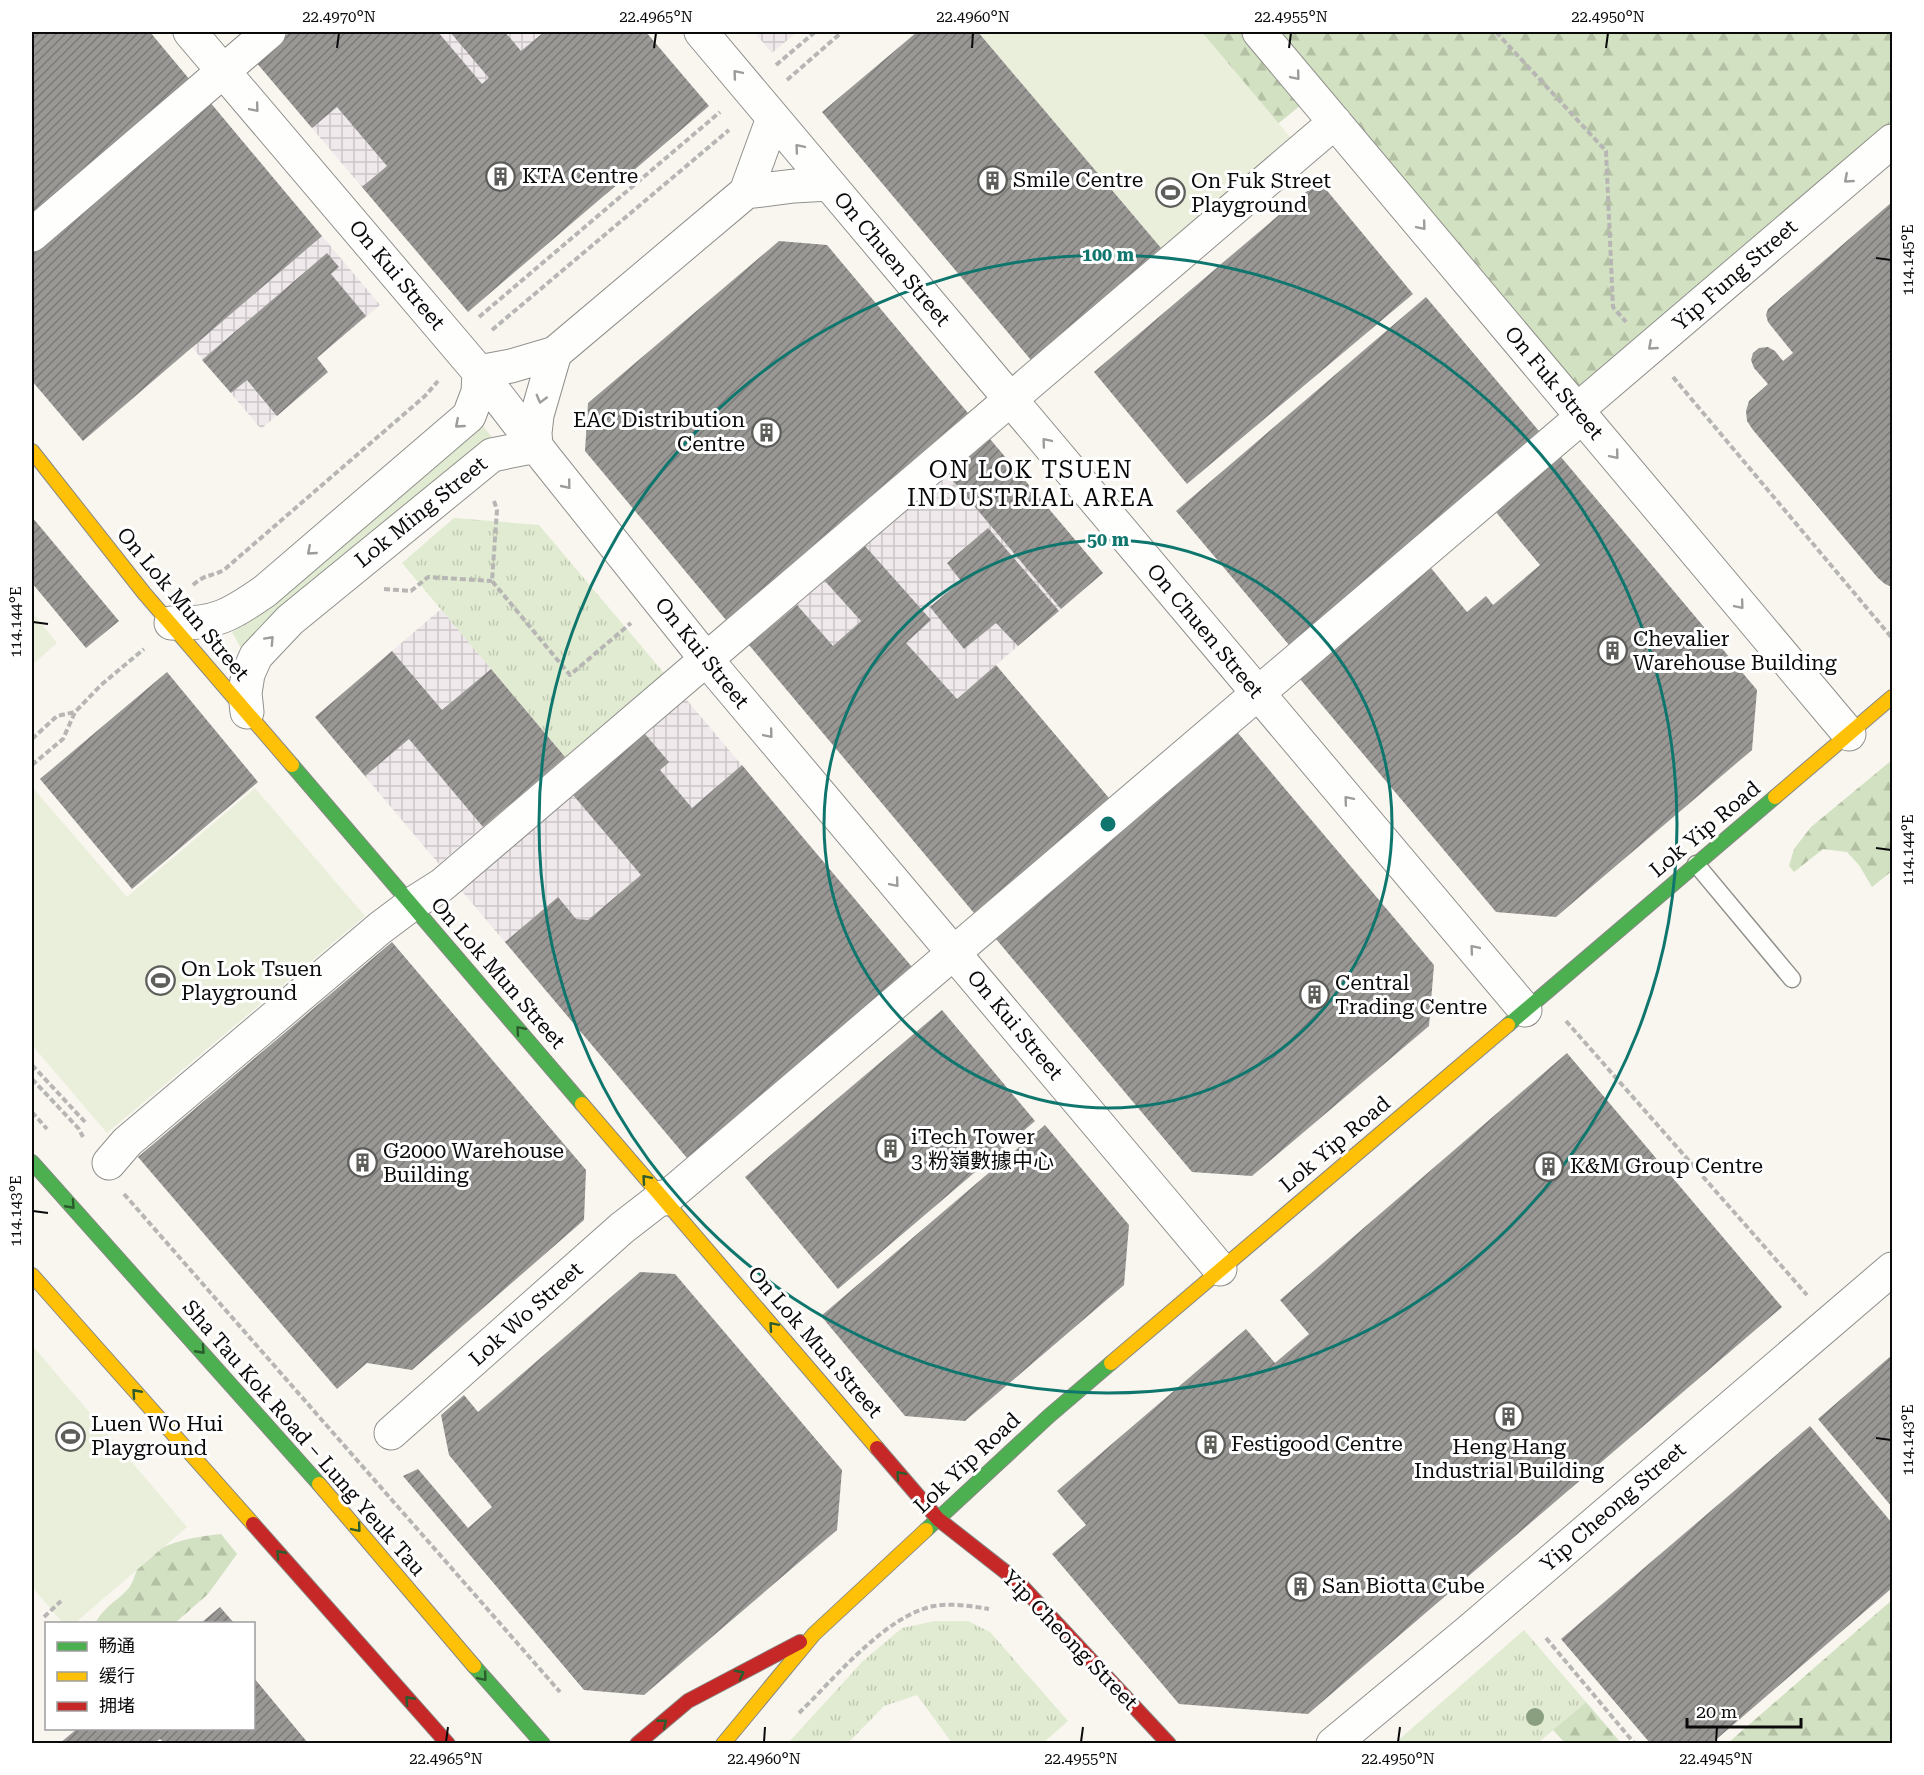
<svg xmlns="http://www.w3.org/2000/svg" width="1924" height="1775" font-family="'Roboto Serif','Noto Sans SC',serif">
	<defs>
		<pattern id="industrial-grid" width="8" height="8" patternUnits="userSpaceOnUse" patternTransform="scale(1.5)"><rect width="8" height="8" fill="#efe9eb"/><path d="M0 4h8M4 0v8" fill="none" stroke="#ccc6c8"/></pattern>
		<pattern id="grass-tufts" width="24" height="20" patternUnits="userSpaceOnUse" patternTransform="scale(1.5)"><rect width="24" height="20" fill="#e1ebd1"/><path d="M3 7l-1-3M5 7V3M7 7l1-3M15 17l-1-3M17 17v-4M19 17l1-3" fill="none" stroke="#c0c8b2"/></pattern>
		<pattern id="forest-firs" width="22" height="20" patternUnits="userSpaceOnUse" patternTransform="scale(1.5)"><rect width="22" height="20" fill="#d2e1c1"/><path d="M5 1l3.5 6h-7zM16 11l3.5 6h-7z" fill="#b3c0a4"/></pattern>
		<pattern id="building-hatch" width="6" height="6" patternUnits="userSpaceOnUse" patternTransform="scale(1.5)"><rect width="6" height="6" fill="#9a9895"/><path d="M-1 1l2-2M0 6l6-6M5 7l2-2" fill="none" stroke="#7c7a78"/></pattern>
	</defs>
	<rect width="100%" height="100%" fill="#f8f6ef"/>
	<!-- industrial -->
	<path fill="url(#industrial-grid)" d="M 290,32 L 544,32 L 362,187 L 255,61 Z
		M 754,32 L 797,32 L 772,53 Z
		M 322,236 L 380,305 L 317,358 L 328,372 L 261,429 L 192,347 Z
		M 990,439 L 1103,573 L 862,780 L 749,645 Z
		M 441,609 L 565,757 L 439,864 L 315,717 Z
		M 686,699 L 799,833 L 574,1024 L 461,890 Z"/>
	<!-- grass -->
	<path fill="url(#grass-tufts)" d="M 483,426 L 492,437 L 485,439 L 468,453 L 254,635 L 243,652 L 232,632 L 247,623 Z
		M 454,518 L 539,525 L 664,673 L 565,757 L 402,563 Z
		M 935,1621 L 968,1621 L 990,1632 L 1068,1721 L 1043,1743 L 952,1743 L 917,1695 L 884,1706 L 848,1743 L 788,1743 L 863,1661 L 902,1628 Z
		M 1524,1630 L 1586,1702 L 1538,1743 L 1394,1744 Z"/>
	<!-- forest -->
	<path fill="url(#forest-firs)" d="M 1153,32 L 1892,32 L 1892,139 L 1581,403 L 1306,101 L 1263,136 Z
		M 1892,760 L 1892,871 L 1872,887 L 1859,865 L 1847,852 L 1823,849 L 1794,872 L 1789,866 L 1794,849 L 1811,827 Z
		M 221,1534 L 237,1554 L 208,1594 L 175,1623 L 95,1624 C 102,1608 116,1602 127,1590 C 135,1583 135,1568 142,1561 C 163,1542 194,1537 221,1534 Z
		M 1892,1600 L 1892,1743 L 1728,1743 Z
		M 1586,1702 L 1621,1743 L 1565,1743 L 1553,1730 Z"/>
	<!-- pitch -->
	<path fill="#eaefdb" d="M 978,32 L 1202,32 L 1291,138 L 1161,248 Z
		M 32,612 L 57,643 L 32,665 Z
		M 33,788 L 127,897 L 255,788 L 365,916 L 107,1133 L 32,1045 Z
		M 32,1345 L 187,1527 L 75,1623 L 63,1623 L 32,1587 Z"/>
	<!-- building -->
	<path fill="url(#building-hatch)" d="M 32,32 L 150,32 L 190,80 L 32,215 Z
		M 290,32 L 438,32 L 482,84 L 489,78 L 450,32 L 505,32 L 521,51 L 544,32 L 646,32 L 709,106 L 468,312 L 362,187 L 387,166 L 337,107 L 312,128 L 255,61 Z
		M 917,32 L 978,32 L 1161,248 L 1031,360 L 822,112 Z
		M 209,101 L 322,236 L 83,441 L 32,381 L 32,252 Z
		M 1319,181 L 1413,294 L 1187,484 L 1094,372 Z
		M 1892,202 L 1892,587 L 1885,584 L 1878,578 L 1753,430 L 1747,421 L 1746,411 L 1749,401 L 1768,384 L 1754,368 L 1751,360 L 1753,353 L 1759,348 L 1768,347 L 1775,351 L 1783,361 L 1793,353 L 1768,322 L 1766,315 L 1768,309 Z
		M 779,241 L 827,245 L 968,413 L 726,620 L 585,451 L 588,403 Z
		M 327,253 L 339,267 L 331,274 L 366,316 L 317,358 L 328,372 L 277,416 L 247,380 L 231,393 L 202,360 Z
		M 1426,297 L 1539,431 L 1289,645 L 1176,511 Z
		M 990,439 L 1103,573 L 1061,609 L 948,475 Z
		M 1561,457 L 1757,690 L 1752,750 L 1556,917 L 1496,912 L 1300,679 L 1431,568 L 1467,612 L 1486,596 L 1493,605 L 1540,565 L 1496,512 Z
		M 32,517 L 119,621 L 86,648 L 32,583 Z
		M 988,528 L 1059,611 L 1018,646 L 996,623 L 964,649 L 930,607 L 961,581 L 947,563 Z
		M 865,546 L 931,620 L 906,643 L 957,699 L 996,665 L 1109,798 L 974,913 L 749,645 L 797,605 L 833,646 L 861,621 L 824,580 Z
		M 392,651 L 442,710 L 491,669 L 565,757 L 483,827 L 409,739 L 365,776 L 315,717 Z
		M 167,672 L 258,782 L 132,889 L 40,779 Z
		M 1238,733 L 1434,965 L 1429,1026 L 1252,1176 L 1192,1172 L 996,939 Z
		M 645,734 L 669,762 L 660,770 L 692,808 L 742,765 L 912,967 L 687,1158 L 505,942 L 558,897 L 576,919 L 588,920 L 641,875 L 573,795 Z
		M 392,942 L 586,1170 L 584,1220 L 412,1370 L 367,1363 L 337,1389 L 138,1157 Z
		M 942,1010 L 1035,1121 L 838,1289 L 745,1177 Z
		M 1567,1053 L 1782,1307 L 1308,1714 L 1179,1704 L 1052,1554 L 1086,1525 L 1057,1491 L 1246,1329 L 1275,1363 L 1309,1334 L 1280,1300 Z
		M 1045,1125 L 1129,1225 L 1124,1285 L 965,1421 L 905,1416 L 821,1316 Z
		M 640,1272 L 675,1274 L 842,1470 L 837,1530 L 644,1695 L 584,1690 L 403,1476 L 418,1469 L 468,1528 L 492,1507 L 449,1455 L 441,1415 L 464,1395 L 478,1412 Z
		M 1892,1355 L 1892,1507 L 1818,1419 Z
		M 1810,1426 L 1892,1523 L 1892,1588 L 1712,1743 L 1650,1743 L 1561,1639 Z
		M 220,1607 L 234,1623 L 201,1623 Z
		M 254,1678 L 308,1743 L 164,1743 L 160,1739 L 154,1743 L 60,1743 L 78,1728 L 254,1728 Z"/>
	<g fill="none" stroke-linecap="round" stroke-linejoin="round">
		<defs>
			<path id="lane" d="M 1696,864 L 1792,979"/>
			<path id="street" d="M 190,32 L 479,372 L 546,459 L 706,659 L 1220,1269
				M 701,32 L 1525,1010
				M 1259,32 L 1849,734
				M 746,192 L 773,118
				M 32,235 L 269,32
				M 1577,410 L 1892,141
				M 171,623 C 214,625 231,615 265,591 L 469,416 L 478,392 L 479,372 L 511,366 L 555,353
				M 247,712 L 245,693 L 248,674 L 256,656 L 290,620 L 492,455 L 536,446 L 535,433 L 537,415 L 555,353 L 746,192 L 794,186 L 829,184
				M 109,1163 L 127,1142 L 380,928 L 412,904 L 442,885 L 1335,122
				M 665,1199 L 1583,416
				M 391,1433 L 622,1228 L 662,1197
				M 1333,1744 L 1467,1633 L 1892,1269"/>
			<path id="fast" d="M 292,765 L 582,1104
				M 1508,1025 L 1775,797
				M 32,1162 L 319,1484
				M 926,1530 L 1049,1416 L 1111,1363
				M 474,1666 L 543,1744"/>
			<path id="slow" d="M 32,451 L 144,593 L 292,765
				M 1775,797 L 1892,697
				M 582,1104 L 877,1448
				M 32,1275 L 253,1524
				M 1111,1363 L 1508,1025
				M 319,1484 L 474,1666
				M 723,1744 L 814,1634 L 926,1530"/>
			<path id="jam" d="M 877,1448 L 938,1519 L 1017,1581 L 1169,1744
				M 253,1524 L 448,1744
				M 637,1744 L 688,1701 L 800,1642"/>
		</defs>
		<!-- lane casing -->
		<use href="#lane" stroke="#91908d" stroke-width="19"/>
		<!-- street casing -->
		<use href="#street" stroke="#91908d" stroke-width="35"/>
		<!-- fast casing -->
		<use href="#fast" stroke="#888784" stroke-width="16"/>
		<!-- slow casing -->
		<use href="#slow" stroke="#888784" stroke-width="16"/>
		<!-- jam casing -->
		<use href="#jam" stroke="#888784" stroke-width="16"/>
		<!-- path -->
		<path stroke="#b7b6b5" stroke-width="4" stroke-dasharray="6 3" stroke-linecap="butt" d="M 1496,32 L 1606,151 L 1613,307 L 1626,322
			M 776,65 L 815,32
			M 787,80 L 842,32
			M 479,317 L 720,112
			M 492,330 L 729,130
			M 1673,377 L 1892,638
			M 494,501 L 497,510 L 492,581 L 570,675 L 631,623
			M 193,585 C 208,572 211,578 225,569 L 425,396 L 438,381
			M 384,589 L 411,591 L 428,577 L 492,581
			M 32,739 L 57,716 L 75,712
			M 32,765 L 63,739 L 75,712 L 101,685 L 144,649
			M 1566,1021 L 1807,1295
			M 32,1065 L 85,1122
			M 32,1079 L 79,1129 L 83,1137
			M 32,1112 L 47,1129
			M 124,1194 L 560,1692
			M 44,1617 L 61,1601
			M 1546,1638 L 1635,1744
			M 799,1713 C 833,1680 886,1615 934,1606 C 951,1603 971,1606 989,1609"/>
		<!-- lane -->
		<use href="#lane" stroke="#fefefd" stroke-width="16"/>
		<!-- street -->
		<use href="#street" stroke="#fefefd" stroke-width="33"/>
		<!-- fast -->
		<use href="#fast" stroke="#4caf50" stroke-width="14"/>
		<!-- slow -->
		<use href="#slow" stroke="#ffc107" stroke-width="14"/>
		<!-- jam -->
		<use href="#jam" stroke="#c62828" stroke-width="14"/>
	</g>
	<!-- trees -->
	<circle fill="#899f7f" cx="1535" cy="1717" r="9"/>
	<!-- one-way arrows -->
	<defs><path id="oneway-chevron" d="M-2-3.5L2.5 0L-2 3.5" fill="none" stroke-width="1.6" stroke-linecap="round" stroke-linejoin="round" transform="scale(1.5)"/></defs>
	<g stroke="#9c9c9c">
		<use href="#oneway-chevron" transform="translate(737 74) rotate(-130)"/>
		<use href="#oneway-chevron" transform="translate(1296 76) rotate(50)"/>
		<use href="#oneway-chevron" transform="translate(255 108) rotate(50)"/>
		<use href="#oneway-chevron" transform="translate(799 148) rotate(-130)"/>
		<use href="#oneway-chevron" transform="translate(1848 179) rotate(139)"/>
		<use href="#oneway-chevron" transform="translate(1422 226) rotate(50)"/>
		<use href="#oneway-chevron" transform="translate(1652 346) rotate(139)"/>
		<use href="#oneway-chevron" transform="translate(541 399) rotate(105)"/>
		<use href="#oneway-chevron" transform="translate(459 424) rotate(139)"/>
		<use href="#oneway-chevron" transform="translate(1046 442) rotate(-130)"/>
		<use href="#oneway-chevron" transform="translate(1615 455) rotate(50)"/>
		<use href="#oneway-chevron" transform="translate(567 485) rotate(51)"/>
		<use href="#oneway-chevron" transform="translate(311 551) rotate(139)"/>
		<use href="#oneway-chevron" transform="translate(1740 605) rotate(50)"/>
		<use href="#oneway-chevron" transform="translate(270 640) rotate(-47)"/>
		<use href="#oneway-chevron" transform="translate(769 734) rotate(50)"/>
		<use href="#oneway-chevron" transform="translate(1348 800) rotate(-130)"/>
		<use href="#oneway-chevron" transform="translate(895 883) rotate(50)"/>
		<use href="#oneway-chevron" transform="translate(1474 949) rotate(-130)"/>
	</g>
	<g stroke="#2b5c2d">
		<use href="#oneway-chevron" transform="translate(520 1030) rotate(-131)"/>
		<use href="#oneway-chevron" transform="translate(646 1179) rotate(-131)"/>
		<use href="#oneway-chevron" transform="translate(71 1205) rotate(48)"/>
		<use href="#oneway-chevron" transform="translate(773 1326) rotate(-131)"/>
		<use href="#oneway-chevron" transform="translate(201 1350) rotate(48)"/>
		<use href="#oneway-chevron" transform="translate(136 1393) rotate(-132)"/>
		<use href="#oneway-chevron" transform="translate(900 1475) rotate(-131)"/>
		<use href="#oneway-chevron" transform="translate(357 1528) rotate(50)"/>
		<use href="#oneway-chevron" transform="translate(280 1554) rotate(-132)"/>
		<use href="#oneway-chevron" transform="translate(740 1674) rotate(-28)"/>
		<use href="#oneway-chevron" transform="translate(483 1677) rotate(50)"/>
		<use href="#oneway-chevron" transform="translate(409 1700) rotate(-132)"/>
		<use href="#oneway-chevron" transform="translate(663 1723) rotate(-39)"/>
	</g>
	<!-- ticks -->
	<path fill="none" stroke="#0a0a0a" stroke-width="2" d="M 337,48 L 339,33M 654,48 L 656,33M 972,48 L 973,33M 1289,48 L 1291,33M 1606,48 L 1608,33M 1876,258 L 1891,260M 33,622 L 48,624M 1876,848 L 1891,850M 33,1211 L 48,1213M 1876,1438 L 1891,1440M 446,1742 L 448,1727M 764,1742 L 765,1727M 1081,1742 L 1083,1727M 1398,1742 L 1400,1727M 1716,1742 L 1717,1727"/>
	<!-- distance rings -->
	<g fill="none" stroke="#0f766e" stroke-width="3">
		<circle cx="1108" cy="824" r="284"/>
		<circle cx="1108" cy="824" r="569"/>
	</g>
	<!-- icons -->
	<defs>
		<symbol id="building-ring" viewBox="-11 -11 22 22"><circle r="9.5" fill="#fff" stroke="#5d5d5a" stroke-width="1.5"/><path d="M-4-6H4V6H1V3H-1V6H-4ZM-2.5-4.3h1.7v1.8h-1.7ZM.8-4.3h1.7v1.8H.8ZM-2.5-1h1.7V.8h-1.7ZM.8-1h1.7V.8H.8Z" fill="#5d5d5a"/></symbol>
		<symbol id="stadium-ring" viewBox="-11 -11 22 22"><circle r="9.5" fill="#fff" stroke="#5d5d5a" stroke-width="1.5"/><path d="M0-5a6.5 5 0 1 0 0 10a6.5 5 0 1 0 0-10ZM-3.5-1.8h7v3.6h-7Z" fill="#5d5d5a"/></symbol>
	</defs>
	<g fill-rule="evenodd">
		<use href="#building-ring" x="484" y="160" width="33" height="33"/>
		<use href="#building-ring" x="976" y="164" width="33" height="33"/>
		<use href="#stadium-ring" x="1154" y="176" width="33" height="33"/>
		<use href="#building-ring" x="750" y="416" width="33" height="33"/>
		<use href="#building-ring" x="1596" y="634" width="33" height="33"/>
		<use href="#stadium-ring" x="144" y="964" width="33" height="33"/>
		<use href="#building-ring" x="1298" y="978" width="33" height="33"/>
		<use href="#building-ring" x="874" y="1132" width="33" height="33"/>
		<use href="#building-ring" x="346" y="1146" width="33" height="33"/>
		<use href="#building-ring" x="1532" y="1150" width="33" height="33"/>
		<use href="#building-ring" x="1492" y="1400" width="33" height="33"/>
		<use href="#stadium-ring" x="54" y="1420" width="33" height="33"/>
		<use href="#building-ring" x="1194" y="1428" width="33" height="33"/>
		<use href="#building-ring" x="1284" y="1570" width="33" height="33"/>
	</g>
	<g text-anchor="middle" dominant-baseline="central" stroke-width="6" stroke-linejoin="round" paint-order="stroke">
		<!-- poi labels -->
		<g font-size="21" fill="#0a0a0a" stroke="#fff" text-anchor="start">
			<text x="522" y="176">KTA Centre</text>
			<text x="1013" y="180">Smile Centre</text>
			<text x="1191" y="181">On Fuk Street<tspan x="1191" dy="24">Playground</tspan></text>
			<text x="745" y="420" text-anchor="end">EAC Distribution<tspan x="745" dy="24">Centre</tspan></text>
			<text x="1633" y="639">Chevalier<tspan x="1633" dy="24">Warehouse Building</tspan></text>
			<text x="181" y="969">On Lok Tsuen<tspan x="181" dy="24">Playground</tspan></text>
			<text x="1335" y="983">Central<tspan x="1335" dy="24">Trading Centre</tspan></text>
			<text x="911" y="1137">iTech Tower<tspan x="911" dy="24">3 粉嶺數據中心</tspan></text>
			<text x="383" y="1151">G2000 Warehouse<tspan x="383" dy="24">Building</tspan></text>
			<text x="1570" y="1166">K&amp;M Group Centre</text>
			<text x="91" y="1424">Luen Wo Hui<tspan x="91" dy="24">Playground</tspan></text>
			<text x="1231" y="1444">Festigood Centre</text>
			<text x="1509" y="1447" text-anchor="middle">Heng Hang<tspan x="1509" dy="24">Industrial Building</tspan></text>
			<text x="1322" y="1586">San Biotta Cube</text>
		</g>
		<!-- street labels -->
		<g font-size="21" fill="#0a0a0a" stroke="#fff">
			<text transform="translate(892 259) rotate(50)">On Chuen Street</text>
			<text transform="translate(397 275) rotate(50)">On Kui Street</text>
			<text transform="translate(1735 275) rotate(-41)">Yip Fung Street</text>
			<text transform="translate(1554 383) rotate(50)">On Fuk Street</text>
			<text transform="translate(421 512) rotate(-39)">Lok Ming Street</text>
			<text transform="translate(183 604) rotate(50)">On Lok Mun Street</text>
			<text transform="translate(1205 631) rotate(50)">On Chuen Street</text>
			<text transform="translate(702 653) rotate(51)">On Kui Street</text>
			<text transform="translate(1705 829) rotate(-40)">Lok Yip Road</text>
			<text transform="translate(498 973) rotate(49)">On Lok Mun Street</text>
			<text transform="translate(1015 1025) rotate(50)">On Kui Street</text>
			<text transform="translate(1335 1144) rotate(-40)">Lok Yip Road</text>
			<text transform="translate(526 1314) rotate(-42)">Lok Wo Street</text>
			<text transform="translate(815 1342) rotate(49)">On Lok Mun Street</text>
			<text transform="translate(304 1438) rotate(49)">Sha Tau Kok Road – Lung Yeuk Tau</text>
			<text transform="translate(967 1463) rotate(-43)">Lok Yip Road</text>
			<text transform="translate(1613 1507) rotate(-41)">Yip Cheong Street</text>
			<text transform="translate(1070 1640) rotate(46)">Yip Cheong Street</text>
		</g>
		<!-- quarter labels -->
		<g font-size="24" letter-spacing="1.5" fill="#0a0a0a" stroke="#fff">
			<text x="1031" y="470">ON LOK TSUEN<tspan x="1031" dy="28">INDUSTRIAL AREA</tspan></text>
		</g>
	</g>
	<circle cx="1108" cy="824" r="9" fill="#0f766e" stroke="#fff" stroke-width="3"/>
	<g font-size="18" text-anchor="middle" font-weight="bold" fill="#0f766e" stroke="#fff" stroke-width="6" stroke-linejoin="round" paint-order="stroke">
		<text x="1108" y="261">100 m</text>
		<text x="1108" y="546">50 m</text>
	</g>
	<!-- border -->
	<rect width="1924" height="1775" fill="none" stroke="#ffffff" stroke-width="66"/>
	<!-- legend -->
	<rect x="45" y="1622" width="210" height="108" fill="#ffffff" stroke="#9d9d9d" stroke-width="1.5"/>
	<rect x="57" y="1642" width="30" height="9" fill="#4caf50" stroke="#9d9d9d" stroke-width="1.5"/>
	<text x="99" y="1652" font-size="18" fill="#0a0a0a">畅通</text>
	<rect x="57" y="1672" width="30" height="9" fill="#ffc107" stroke="#9d9d9d" stroke-width="1.5"/>
	<text x="99" y="1682" font-size="18" fill="#0a0a0a">缓行</text>
	<rect x="57" y="1702" width="30" height="9" fill="#c62828" stroke="#9d9d9d" stroke-width="1.5"/>
	<text x="99" y="1712" font-size="18" fill="#0a0a0a">拥堵</text>
	<!-- scale -->
	<path d="M1687 1718v9h114v-9" fill="none" stroke="#0a0a0a" stroke-width="3"/>
	<text x="1696" y="1718" font-size="18" fill="#0a0a0a" stroke="#ffffff" stroke-width="4.5" paint-order="stroke">20 m</text>
	<rect x="33" y="33" width="1858" height="1709" fill="none" stroke="#0a0a0a" stroke-width="2"/>
	<g font-size="15" text-anchor="middle" fill="#0a0a0a">
		<text x="339" y="22">22.4970°N</text>
		<text x="656" y="22">22.4965°N</text>
		<text x="973" y="22">22.4960°N</text>
		<text x="1291" y="22">22.4955°N</text>
		<text x="1608" y="22">22.4950°N</text>
		<text transform="translate(1908 260) rotate(-90)" y="5">114.145°E</text>
		<text transform="translate(16 622) rotate(-90)" y="5">114.144°E</text>
		<text transform="translate(1908 850) rotate(-90)" y="5">114.144°E</text>
		<text transform="translate(16 1211) rotate(-90)" y="5">114.143°E</text>
		<text transform="translate(1908 1440) rotate(-90)" y="5">114.143°E</text>
		<text x="446" y="1764">22.4965°N</text>
		<text x="764" y="1764">22.4960°N</text>
		<text x="1081" y="1764">22.4955°N</text>
		<text x="1398" y="1764">22.4950°N</text>
		<text x="1716" y="1764">22.4945°N</text>
	</g>
</svg>
